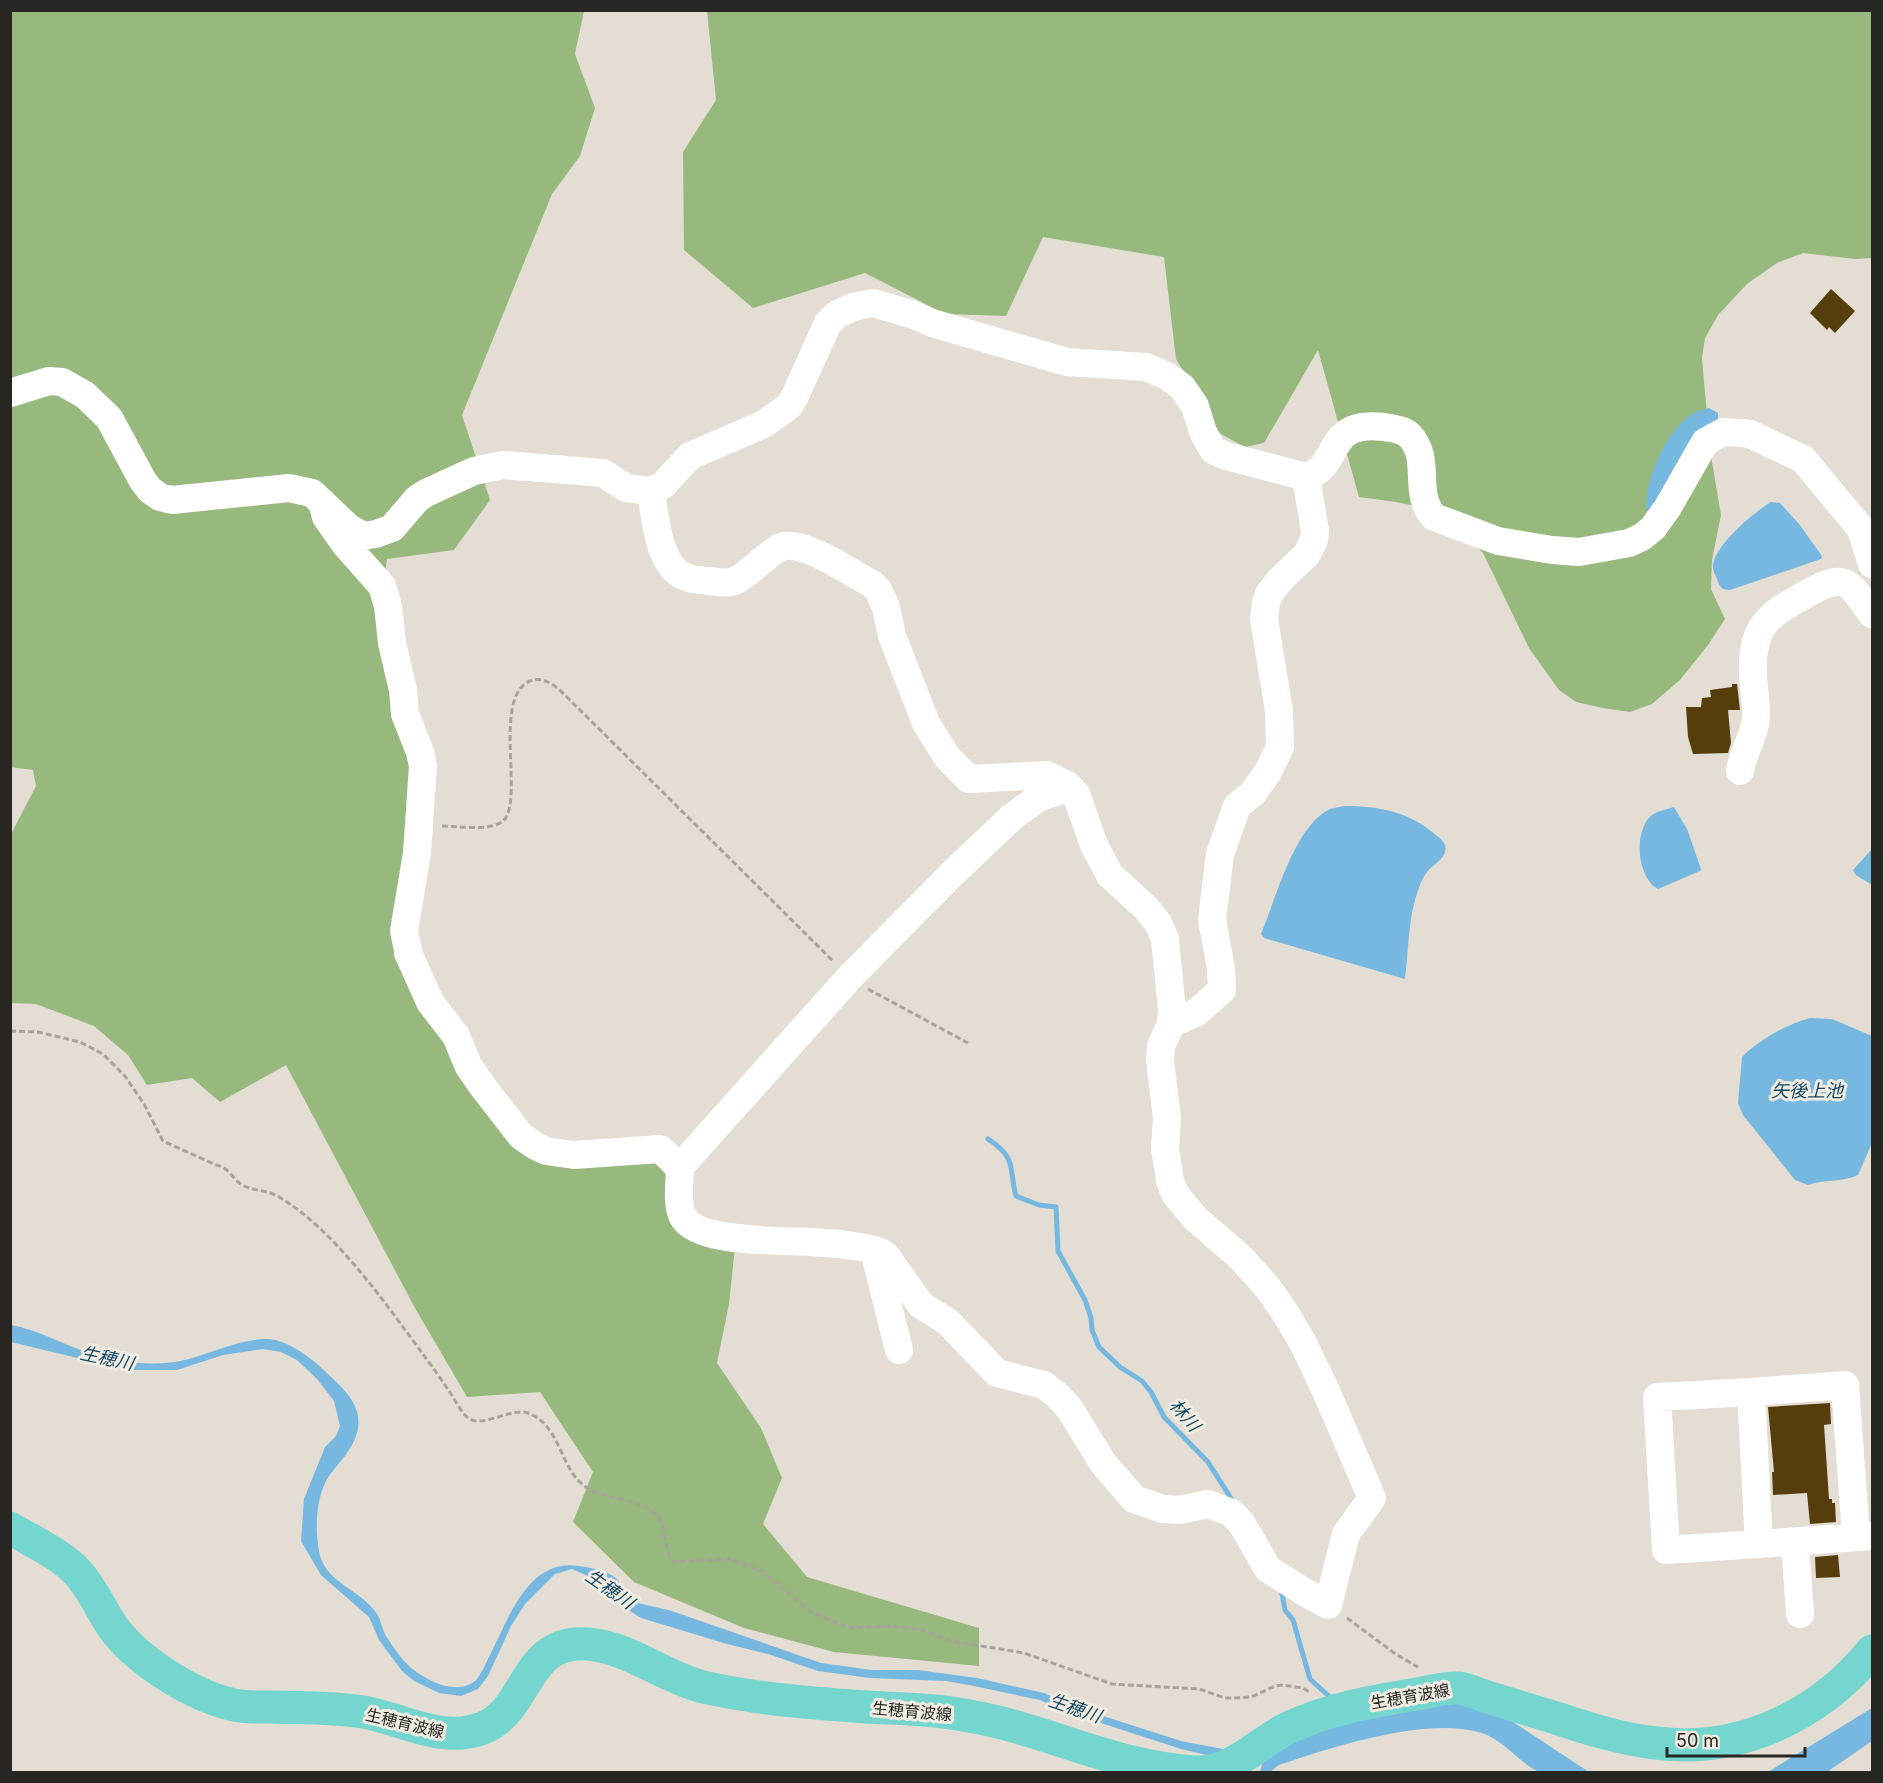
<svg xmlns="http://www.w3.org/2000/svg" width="1883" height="1783" font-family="Inter,'Noto Sans JP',sans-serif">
	<rect width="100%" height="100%" fill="#e3ddd4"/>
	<!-- forest -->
	<path fill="#98b97e" d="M 11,11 L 584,11 L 575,54 L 595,108 L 580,156 L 552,194 L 462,415 L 490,500 L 454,550 L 387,559 L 379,625 L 414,759 L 412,794 L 393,922 L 394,957 L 478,1097 L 518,1148 L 652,1159 L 668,1177 L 677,1231 L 735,1247 L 729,1304 L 717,1363 L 761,1428 L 782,1478 L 763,1524 L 807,1577 L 979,1628 L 979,1666 L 834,1652 L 744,1628 L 634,1582 L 573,1522 L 593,1472 L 540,1392 L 467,1397 L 415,1308 L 286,1065 L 220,1102 L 192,1078 L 147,1085 L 128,1055 L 94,1026 L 36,1004 L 11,1003 L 10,836 L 36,786 L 33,770 L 10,767 Z
		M 707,11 L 1872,11 L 1872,258 L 1855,259 L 1803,253 L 1777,263 L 1747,284 L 1718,315 L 1705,338 L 1702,358 L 1705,393 L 1711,456 L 1721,515 L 1712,560 L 1711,589 L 1725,619 L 1708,645 L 1680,680 L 1652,704 L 1630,712 L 1603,708 L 1576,702 L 1559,690 L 1529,648 L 1483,553 L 1452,522 L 1430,509 L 1396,502 L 1359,497 L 1318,350 L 1264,443 L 1245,447 L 1215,431 L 1190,382 L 1176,359 L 1164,257 L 1043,237 L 1006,316 L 945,314 L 865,273 L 753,308 L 684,250 L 683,152 L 716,100 Z"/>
	<!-- water -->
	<path fill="#76b8e0" d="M 1709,408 L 1718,413 L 1718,420 L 1647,512 C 1643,482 1666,431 1692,414 C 1697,411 1703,410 1709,408 Z
		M 1771,502 L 1780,503 L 1799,524 L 1822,556 L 1821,559 L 1730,590 C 1721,590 1720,587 1717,579 C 1715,574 1712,570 1713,565 C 1716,544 1753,513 1771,502 Z
		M 1344,806 C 1379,806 1411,812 1437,836 C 1442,839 1447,845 1445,851 C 1444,860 1432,865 1427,872 C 1424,876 1420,883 1419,888 C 1408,916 1409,949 1405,979 L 1264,938 L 1261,934 C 1276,899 1294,826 1330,809 C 1334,808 1339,807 1344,806 Z
		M 1674,807 L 1687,829 L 1701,869 L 1700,871 L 1658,889 C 1638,878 1634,837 1648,819 C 1654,811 1665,810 1674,807 Z
		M 1872,849 L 1872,885 L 1856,875 L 1853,870 Z
		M 1810,1018 L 1832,1019 L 1872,1036 L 1872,1143 L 1858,1175 C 1840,1183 1825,1179 1808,1185 L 1795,1180 L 1743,1115 L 1738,1103 L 1742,1057 C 1760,1039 1786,1025 1810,1018 Z
		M 11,1325 C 36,1329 60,1343 84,1351 C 113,1362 144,1366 175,1362 C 204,1358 249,1332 279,1341 C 298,1347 317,1363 331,1377 C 359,1402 369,1423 345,1456 C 338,1465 330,1473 325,1483 C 316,1502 315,1530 319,1551 C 324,1583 361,1589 377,1614 C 381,1620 382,1629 386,1636 C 393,1647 403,1662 414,1670 C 429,1682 459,1696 476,1680 C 482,1673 486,1663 490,1655 C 509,1618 528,1558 579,1566 C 595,1569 608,1570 619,1581 L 619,1593 L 630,1601 L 672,1611 L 821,1663 L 872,1670 L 918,1670 L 977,1678 L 1044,1693 L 1072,1706 L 1181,1741 L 1223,1749 L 1264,1751 L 1374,1712 L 1459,1699 L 1507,1718 L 1589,1772 C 1579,1772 1547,1775 1539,1772 C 1519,1763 1504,1740 1482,1733 C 1426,1716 1333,1747 1279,1765 L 1270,1772 L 1260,1772 L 1262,1764 L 1215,1757 L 1181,1749 L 1067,1712 L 1040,1700 L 969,1685 L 946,1681 L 870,1678 L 818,1671 L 768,1654 L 727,1644 L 641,1618 L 611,1599 L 588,1576 L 572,1569 L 555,1574 L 525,1604 L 511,1626 L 488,1676 L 478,1689 L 461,1696 L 439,1693 L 414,1681 L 402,1671 L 379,1640 L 369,1617 L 321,1575 L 301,1541 L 304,1499 L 325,1447 L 336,1436 L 340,1426 L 334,1401 L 317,1379 L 297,1360 L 281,1352 L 263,1349 L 223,1355 L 177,1370 L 127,1370 L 11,1342 Z
		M 1872,1708 L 1872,1741 L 1827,1772 L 1768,1772 Z"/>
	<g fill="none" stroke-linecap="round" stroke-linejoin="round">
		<!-- stream -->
		<path stroke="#76b8e0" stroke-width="5" d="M 988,1139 C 1018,1159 1008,1166 1016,1196 L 1039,1205 L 1056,1207 L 1058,1251 L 1085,1300 L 1091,1318 L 1092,1330 L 1099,1347 L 1120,1367 L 1142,1381 L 1151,1392 L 1164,1417 L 1208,1462 L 1234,1503
			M 1281,1588 L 1285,1610 L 1293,1620 L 1310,1679 L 1332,1699"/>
	</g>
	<!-- building -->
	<path fill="#553d0c" d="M 1831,289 L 1855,311 L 1835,333 L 1829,327 L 1827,330 L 1810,313 Z
		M 1732,684 L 1737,684 L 1740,710 L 1728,710 L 1731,743 L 1728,753 L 1693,754 L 1688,737 L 1686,707 L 1701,707 L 1702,698 L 1711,697 L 1710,690 L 1732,687 Z
		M 1830,1403 L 1831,1424 L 1824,1425 L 1829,1499 L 1832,1499 L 1832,1503 L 1835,1503 L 1836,1522 L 1810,1524 L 1807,1493 L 1773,1495 L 1772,1472 L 1774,1472 L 1768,1407 Z
		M 1838,1555 L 1840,1577 L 1816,1578 L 1815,1557 Z"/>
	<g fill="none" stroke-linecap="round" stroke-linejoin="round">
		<!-- path -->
		<path stroke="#a8a49c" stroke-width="3" stroke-dasharray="6 3" stroke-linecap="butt" d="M 442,826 C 457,826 493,832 504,820 C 524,798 492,697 530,681 C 536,679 542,679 548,682 C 559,687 569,700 579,709 L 833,961
			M 868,989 L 968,1043
			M 10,1031 L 38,1032 L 80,1042 L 103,1054 L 125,1076 L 144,1104 L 163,1141 L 216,1165 C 231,1168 232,1180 244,1186 C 255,1191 268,1190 279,1197 C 335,1230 386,1304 425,1357 C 434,1369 443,1382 451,1394 C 456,1401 460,1411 467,1417 C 481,1430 510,1407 528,1413 C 560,1425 560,1466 582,1484 C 603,1502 639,1495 657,1516 C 668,1529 662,1548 674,1562 L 731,1559 L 763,1572 L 811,1612 L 849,1628 L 890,1626 L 919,1629 L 951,1641 L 1024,1653 L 1112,1684 L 1199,1689 L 1225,1698 L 1234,1698 L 1251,1697 L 1275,1686 L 1283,1685 L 1303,1688 L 1311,1693
			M 1347,1618 L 1397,1655 L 1418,1667"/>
		<!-- minor -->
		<path stroke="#fff" stroke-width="28" d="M 10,393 L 49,381 L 62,382 L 85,395 L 109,418 L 143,481 L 150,490 L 160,497 L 172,500 L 289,488 L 312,493 L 349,528 L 363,536 L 376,534 L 392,528 L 417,499 L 426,493 L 474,471 L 503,465 L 603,473 L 626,488 L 651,491 L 663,485 L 690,456 L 764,424 L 789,406 L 795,396 L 828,323 L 836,315 L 853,307 L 873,303 L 911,314 L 932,323 L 1067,362 L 1146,367 L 1167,376 L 1182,387 L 1195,406 L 1203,432 L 1213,450 L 1226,456 L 1306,477 C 1343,465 1323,420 1384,427 C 1394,429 1403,429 1410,436 C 1432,460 1412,493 1434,517 L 1498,541 L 1552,550 L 1579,552 L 1629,543 L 1642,537 L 1653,528 L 1668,507 L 1705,442 L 1723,432 L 1742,433 L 1750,434 L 1803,459 L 1861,529 L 1872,564
			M 322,502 L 326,517 L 345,544 L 382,586 L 388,606 L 392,643 L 403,690 L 405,714 L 420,752 L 423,766 L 417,853 L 404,931 L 409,955 L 430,1002 L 456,1036 L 468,1065 L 483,1087 L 521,1136 L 534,1145 L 546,1151 L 574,1155 L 660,1149 L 680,1167 C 680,1181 676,1204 683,1217 C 698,1244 783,1240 811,1242 C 831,1243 861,1245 880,1252 L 886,1256 L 921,1305 L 948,1322 L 997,1373 L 1044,1385 L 1058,1396 L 1069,1408 L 1103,1463 L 1134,1499 L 1163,1509 L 1180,1510 L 1208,1504 L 1232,1513 L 1242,1524 L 1268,1569 L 1306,1593 L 1328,1605 L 1346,1534 L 1372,1498 L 1326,1391 L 1303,1343 L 1286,1314 L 1268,1288 L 1241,1258 L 1195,1218 L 1175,1194 L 1170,1181 L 1165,1148 L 1167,1118 L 1160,1061 L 1161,1046 L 1171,1024 L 1172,1010 L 1165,939 L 1158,923 L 1147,909 L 1110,875 L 1094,845 L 1076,794 L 1067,785 L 1046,775 L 969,779 L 947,757 L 926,723 L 892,636 L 886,607 L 878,590 L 872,584 C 849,572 809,543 784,546 C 776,547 750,572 740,578 C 730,585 719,582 708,581 C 701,580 693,580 686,577 C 658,567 655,516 651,491
			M 1740,771 C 1743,752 1754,737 1756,718 C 1757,703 1753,688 1753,673 C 1751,622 1772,613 1812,591 C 1849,571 1850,586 1872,614
			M 1171,1024 L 1197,1012 L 1222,990 L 1221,968 L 1212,920 L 1220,854 L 1237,806 L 1253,793 L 1268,772 L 1280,747 L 1279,711 L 1264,619 L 1266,603 L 1269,594 L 1280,580 L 1307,554 L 1314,540 L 1315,531 L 1306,477
			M 680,1167 L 850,977 L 951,875 L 1012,817 L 1038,798 L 1062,790 L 1073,791
			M 874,1250 L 899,1350
			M 1751,1392 L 1657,1397 L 1666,1550 L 1759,1544
			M 1856,1537 L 1845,1385 L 1751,1392 L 1759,1544 L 1872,1536
			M 1795,1542 L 1800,1614"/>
		<!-- major -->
		<path stroke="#74d6ce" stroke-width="33" d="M 10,1528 C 33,1542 61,1554 79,1574 C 92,1589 101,1609 112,1626 C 136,1660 190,1694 230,1704 C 243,1708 257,1707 271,1707 C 301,1708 333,1707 363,1712 C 404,1719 441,1744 483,1728 C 529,1710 524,1638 588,1644 C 631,1648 663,1677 703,1687 C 756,1699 812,1703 866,1707 C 901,1709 935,1709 969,1716 C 1046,1729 1118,1769 1198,1772 C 1232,1773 1259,1742 1288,1728 C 1328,1709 1374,1701 1417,1694 C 1430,1692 1445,1687 1458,1688 C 1467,1689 1478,1694 1487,1697 C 1510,1704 1533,1711 1556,1718 C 1589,1729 1621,1739 1656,1743 C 1740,1754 1820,1715 1872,1651"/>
	</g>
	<g text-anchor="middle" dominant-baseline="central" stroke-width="6" stroke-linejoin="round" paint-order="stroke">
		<!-- street labels -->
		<g font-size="16" fill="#282622" stroke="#f0ebe1">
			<text transform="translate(1410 1696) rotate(-10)">生穂育波線</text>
			<text transform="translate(912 1711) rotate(5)">生穂育波線</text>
			<text transform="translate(405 1723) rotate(13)">生穂育波線</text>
		</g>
		<!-- water labels -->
		<g font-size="18" font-style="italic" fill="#134763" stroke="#f0ebe1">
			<text x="1807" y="1090">矢後上池</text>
			<text transform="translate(107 1358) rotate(12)">生穂川</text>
			<text transform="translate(1185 1415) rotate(49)">林川</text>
			<text transform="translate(610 1589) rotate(35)">生穂川</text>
			<text transform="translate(1075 1708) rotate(19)">生穂川</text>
		</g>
	</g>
	<!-- border -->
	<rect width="1883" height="1783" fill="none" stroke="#282622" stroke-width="24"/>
	<!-- scale -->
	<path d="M1667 1747v9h138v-9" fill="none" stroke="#282622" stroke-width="3"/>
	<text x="1676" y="1747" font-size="18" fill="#282622" stroke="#f0ebe1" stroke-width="4.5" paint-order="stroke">50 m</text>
</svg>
